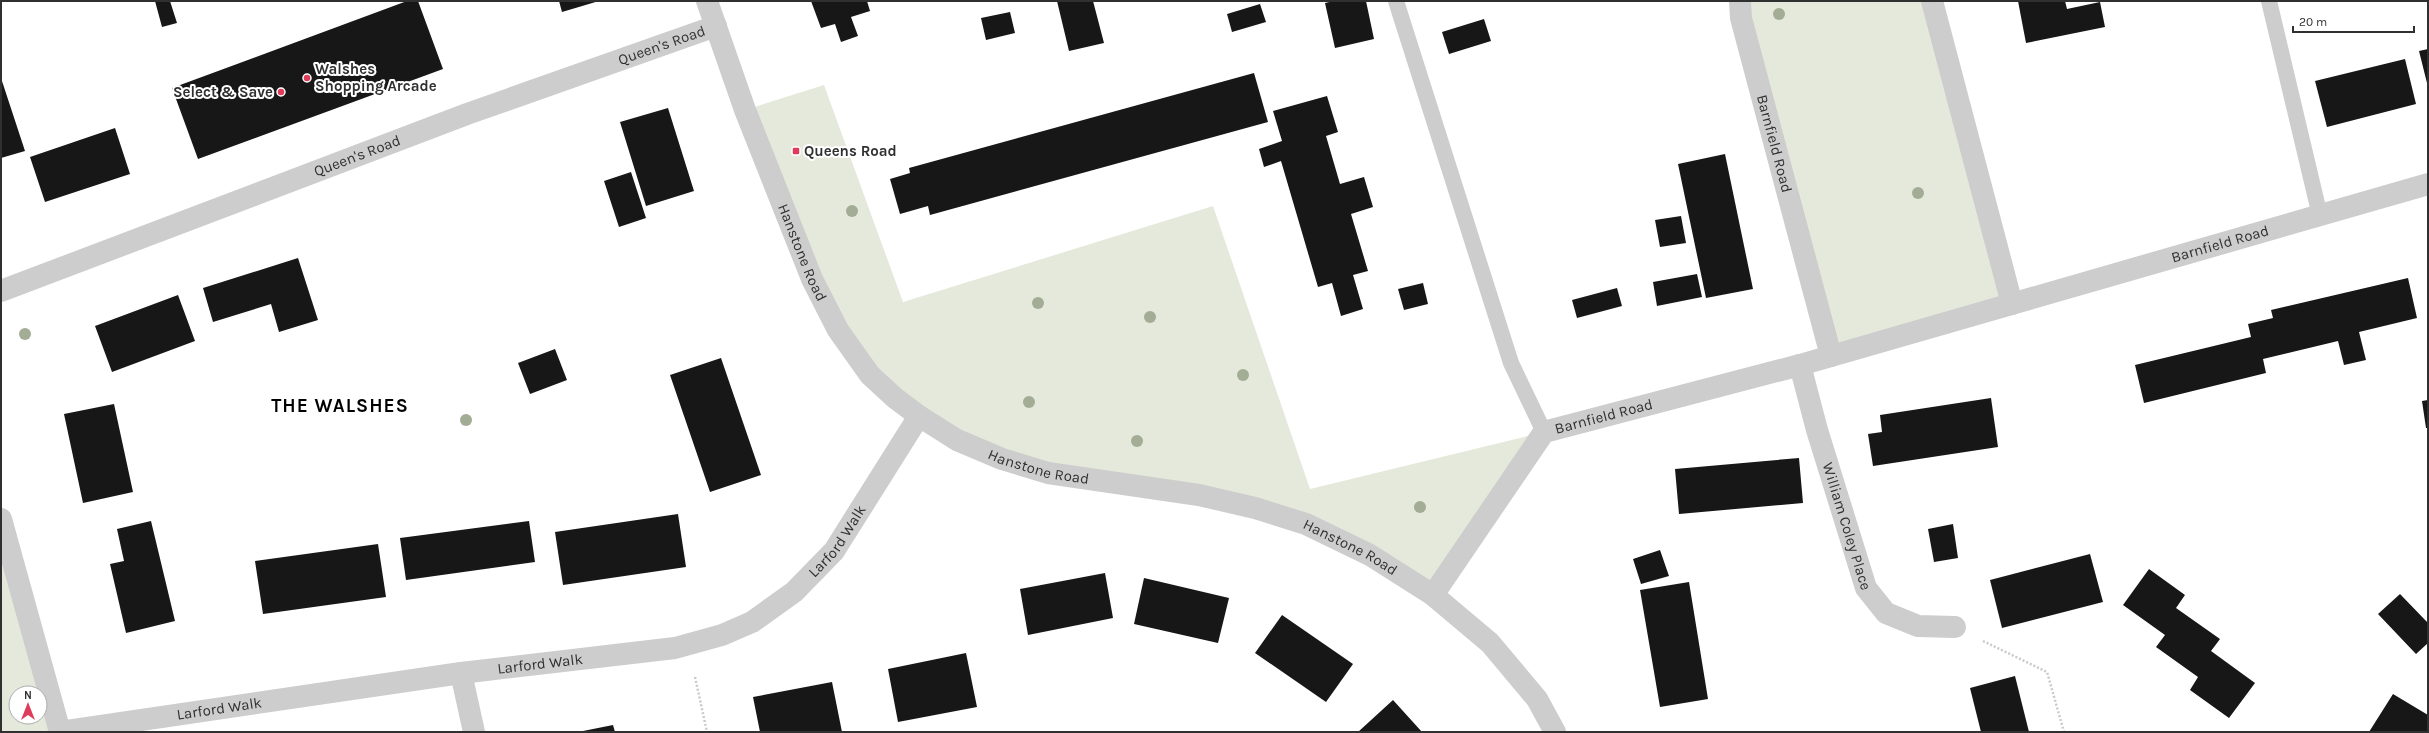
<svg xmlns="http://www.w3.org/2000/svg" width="2429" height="733" font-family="Karla,sans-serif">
	<rect width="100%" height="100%" fill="#fff"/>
	<!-- green -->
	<path fill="#e5e9dc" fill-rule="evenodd" d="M 1740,1 L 1932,1 L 2012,304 L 1831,356 Z
		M 824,85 L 903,302 L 1213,206 L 1310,489 L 1544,432 L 1433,595 L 1306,524 L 1085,479 L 919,416 L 838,330 L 745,110 Z
		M 1,519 L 60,732 L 1,732 ZM 16,693 L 40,693 L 40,717 L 16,717 Z"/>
	<!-- building -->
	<path fill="#171717" d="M 155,1 L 170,1 L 177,23 L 162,27 Z
		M 407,1 L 418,1 L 443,69 L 198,159 L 172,88 Z
		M 559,1 L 599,1 L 562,12 Z
		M 811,1 L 867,1 L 870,11 L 851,17 L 858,36 L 841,42 L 835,24 L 821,28 Z
		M 1057,1 L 1093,1 L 1104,43 L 1069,51 Z
		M 1334,1 L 1366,1 L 1374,39 L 1335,48 L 1325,3 Z
		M 2018,1 L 2065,1 L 2067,9 L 2100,2 L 2105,27 L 2026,43 Z
		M 1260,4 L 1266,22 L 1232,32 L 1227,14 Z
		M 1010,12 L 1015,33 L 986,40 L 981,18 Z
		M 1484,19 L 1491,41 L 1449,54 L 1442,32 Z
		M 2428,49 L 2428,83 L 2427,83 L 2419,51 Z
		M 2405,59 L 2416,104 L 2327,127 L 2315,81 Z
		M 1254,73 L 1268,122 L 930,215 L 928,206 L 900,214 L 890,179 L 910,173 L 909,168 Z
		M 1,78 L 25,151 L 1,158 Z
		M 1327,96 L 1338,132 L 1326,136 L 1340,184 L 1364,177 L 1373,207 L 1351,214 L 1368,271 L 1353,275 L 1363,309 L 1341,316 L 1332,283 L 1318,287 L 1281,161 L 1264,167 L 1259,149 L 1282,141 L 1273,111 Z
		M 668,108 L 694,191 L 646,206 L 620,122 Z
		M 115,128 L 130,174 L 45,202 L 30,157 Z
		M 1725,154 L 1753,289 L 1706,298 L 1678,164 Z
		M 631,172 L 646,218 L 619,227 L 604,181 Z
		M 1681,216 L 1686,243 L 1660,247 L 1655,220 Z
		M 298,258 L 318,320 L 279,332 L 271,304 L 213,322 L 203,288 Z
		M 1697,274 L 1702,297 L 1657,306 L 1653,282 Z
		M 2408,278 L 2417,318 L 2359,332 L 2366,360 L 2344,365 L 2338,341 L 2263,359 L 2266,373 L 2144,403 L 2135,365 L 2251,337 L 2248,324 L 2273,318 L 2271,310 Z
		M 1423,283 L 1428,304 L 1404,310 L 1398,289 Z
		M 1617,288 L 1622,306 L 1577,318 L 1572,300 Z
		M 178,295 L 195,341 L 112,372 L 95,326 Z
		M 555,349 L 567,380 L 530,394 L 518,363 Z
		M 721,358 L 761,475 L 710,492 L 670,375 Z
		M 1991,398 L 1998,447 L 1873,466 L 1868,434 L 1882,432 L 1880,415 Z
		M 2428,400 L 2428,428 L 2426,428 L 2422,401 Z
		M 114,404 L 133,492 L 83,503 L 64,414 Z
		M 1799,458 L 1803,503 L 1679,514 L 1675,469 Z
		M 678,514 L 686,567 L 563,585 L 555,532 Z
		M 151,521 L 175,621 L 126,633 L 110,564 L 124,561 L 117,529 Z
		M 529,521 L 535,562 L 406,580 L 400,538 Z
		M 1953,524 L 1958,558 L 1934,562 L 1928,529 Z
		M 378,544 L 386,597 L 263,614 L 255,561 Z
		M 1660,550 L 1669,576 L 1641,584 L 1633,559 Z
		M 2090,554 L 2103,602 L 2002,628 L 1990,580 Z
		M 2149,569 L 2185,595 L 2176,608 L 2220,639 L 2211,651 L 2255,683 L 2229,718 L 2190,690 L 2198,677 L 2156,647 L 2165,635 L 2123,605 Z
		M 1105,573 L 1113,618 L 1028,635 L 1020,589 Z
		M 1144,578 L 1229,598 L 1218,643 L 1134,624 Z
		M 1689,582 L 1708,699 L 1660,707 L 1640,590 Z
		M 2400,594 L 2428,623 L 2428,643 L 2416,654 L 2378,614 Z
		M 1282,615 L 1353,664 L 1326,702 L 1255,653 Z
		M 966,653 L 977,707 L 898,722 L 888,669 Z
		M 2015,676 L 2029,732 L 1981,732 L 1970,688 Z
		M 832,682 L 842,732 L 760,732 L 753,697 Z
		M 2393,694 L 2428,715 L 2428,732 L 2369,732 Z
		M 1393,700 L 1422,732 L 1358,732 Z
		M 613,725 L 615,732 L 583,732 L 583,731 Z"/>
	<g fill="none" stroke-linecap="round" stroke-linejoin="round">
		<!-- path -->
		<path stroke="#cacaca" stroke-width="2.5" stroke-dasharray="2 2" stroke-linecap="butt" d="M 1983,641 L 2047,672 L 2064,732
			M 695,677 L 707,732"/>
		<!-- lane -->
		<path stroke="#cdcdcd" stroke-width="16" d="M 1396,1 L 1511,363 L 1544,432
			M 2269,1 L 2320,216"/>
		<!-- street -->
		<g stroke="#cdcdcd" stroke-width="22">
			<path id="s1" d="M 707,1 L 745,110 L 812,279 L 838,330 L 870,375 L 895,398 L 919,416 L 957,440 L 1002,459 L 1048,473 L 1199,495 L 1255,508 L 1306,524 L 1370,555 L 1433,595 L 1490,643 L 1537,699 L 1555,732"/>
			<path id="s2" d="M 1740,1 L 1741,18 L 1831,356"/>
			<path d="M 1932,1 L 2012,304"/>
			<path id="s3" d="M 1,291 L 467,114 L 716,26"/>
			<path id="s4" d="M 1800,365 L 1817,430 L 1866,588 L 1886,613 L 1918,626 L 1955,627"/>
			<path d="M 1,519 L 60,732"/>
			<path id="s5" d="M 1433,595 L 1544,432 L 1800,365 L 2428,184"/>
			<path d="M 461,673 L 474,732"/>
			<path id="s6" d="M 60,732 L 461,673 L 675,648 L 722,635 L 752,622 L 794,592 L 834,551 L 919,416"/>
		</g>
	</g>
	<!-- trees -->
	<g fill="#a3ad95">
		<circle cx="1779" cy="14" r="6"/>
		<circle cx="1918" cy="193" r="6"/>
		<circle cx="852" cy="211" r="6"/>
		<circle cx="1038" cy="303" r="6"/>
		<circle cx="1150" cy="317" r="6"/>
		<circle cx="25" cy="334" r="6"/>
		<circle cx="1243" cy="375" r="6"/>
		<circle cx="1029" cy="402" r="6"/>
		<circle cx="466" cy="420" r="6"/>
		<circle cx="1137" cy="441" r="6"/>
		<circle cx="1420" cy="507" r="6"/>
	</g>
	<!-- markers -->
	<g fill="#dd3d5b" stroke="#fff" stroke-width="1.5">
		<circle cx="307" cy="78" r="4"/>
		<circle cx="281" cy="92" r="4"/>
		<rect x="792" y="147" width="8" height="8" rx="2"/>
	</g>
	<g text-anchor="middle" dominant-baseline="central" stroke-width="4" stroke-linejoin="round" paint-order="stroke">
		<!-- street labels -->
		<g font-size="15" fill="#303030" stroke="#fff">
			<text stroke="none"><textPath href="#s3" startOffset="705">Queen's Road</textPath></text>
			<text stroke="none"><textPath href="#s2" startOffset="147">Barnfield Road</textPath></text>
			<text stroke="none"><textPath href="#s3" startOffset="381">Queen's Road</textPath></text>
			<text stroke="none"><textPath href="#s5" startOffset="899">Barnfield Road</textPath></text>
			<text stroke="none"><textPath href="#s1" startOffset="269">Hanstone Road</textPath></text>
			<text stroke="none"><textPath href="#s5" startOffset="259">Barnfield Road</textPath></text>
			<text stroke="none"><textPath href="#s1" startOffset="605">Hanstone Road</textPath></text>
			<text stroke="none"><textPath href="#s4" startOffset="168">William Coley Place</textPath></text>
			<text stroke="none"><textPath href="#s6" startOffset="821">Larford Walk</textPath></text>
			<text stroke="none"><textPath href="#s1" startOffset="929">Hanstone Road</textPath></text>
			<text stroke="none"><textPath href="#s6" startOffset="485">Larford Walk</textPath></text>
			<text stroke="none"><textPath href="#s6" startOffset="161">Larford Walk</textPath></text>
		</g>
		<!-- poi labels -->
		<g font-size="15" font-weight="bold" fill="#303030" stroke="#fff" text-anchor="start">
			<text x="315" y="69">Walshes<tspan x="315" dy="17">Shopping Arcade</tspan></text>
			<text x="273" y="92" text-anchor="end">Select &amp; Save</text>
			<text x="804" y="151">Queens Road</text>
		</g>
		<!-- district labels -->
		<g font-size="19" font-weight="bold" letter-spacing="1" fill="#000" stroke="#fff">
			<text x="340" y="406">THE WALSHES</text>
		</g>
	</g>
	<!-- border -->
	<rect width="2429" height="733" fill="none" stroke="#303030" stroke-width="4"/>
	<!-- north arrow -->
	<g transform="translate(28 705)"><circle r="19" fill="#ffffff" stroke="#acacac"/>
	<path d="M0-3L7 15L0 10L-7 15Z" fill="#dd3d5b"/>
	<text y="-6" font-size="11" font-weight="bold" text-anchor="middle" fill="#303030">N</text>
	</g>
	<!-- scale -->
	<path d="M2293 26v6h121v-6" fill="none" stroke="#303030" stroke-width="2"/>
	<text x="2299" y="26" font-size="12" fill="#303030" stroke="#ffffff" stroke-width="3" paint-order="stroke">20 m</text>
</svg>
